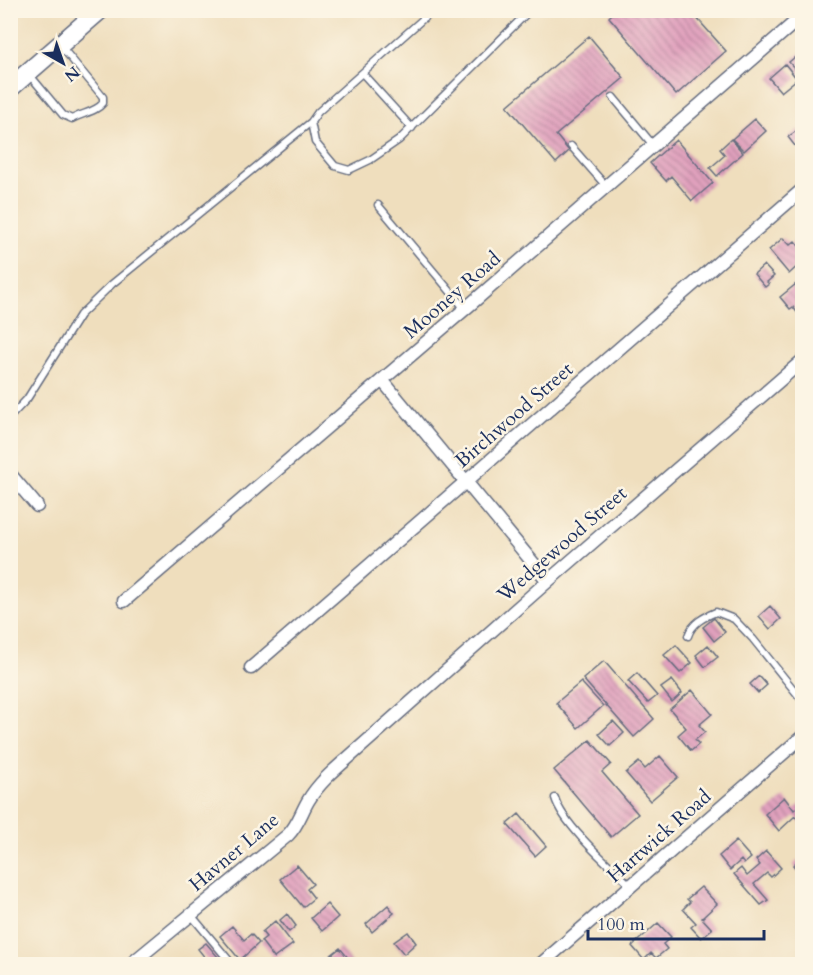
<svg xmlns="http://www.w3.org/2000/svg" width="813" height="975" font-family="Cardo,serif">
	<defs>
		<pattern id="building-back-hatch" width="6" height="6" patternUnits="userSpaceOnUse" patternTransform="scale(1.5)"><rect width="6" height="6" fill="#e1a1bd"/><path d="M-1 5l2 2M0 0l6 6M5-1l2 2" fill="none" stroke="#b6849d"/></pattern>
	</defs>
	<rect width="100%" height="100%" fill="#fcf5e5"/>
	<filter id="ink" filterUnits="userSpaceOnUse"><feTurbulence type="fractalNoise" baseFrequency=".0167" numOctaves="2"/><feDisplacementMap in="SourceGraphic" scale="12" xChannelSelector="R" yChannelSelector="G"/><feConvolveMatrix kernelMatrix="1 2 1 2 8 2 1 2 1" color-interpolation-filters="sRGB"/></filter>
	<filter id="wash" filterUnits="userSpaceOnUse"><feTurbulence type="fractalNoise" baseFrequency=".008" numOctaves="4" result="noise"/><feDisplacementMap in="SourceGraphic" scale="24" xChannelSelector="R" yChannelSelector="G"/><feGaussianBlur stdDeviation="1.35" result="paint"/><feColorMatrix in="noise" values="0 0 0 0 0 0 0 0 0 0 0 0 0 0 0 0 0 1.4 0 .05"/><feComposite in="paint" operator="in"/></filter>
	<g filter="url(#wash)">
		<rect width="100%" height="100%" fill="#efdebd"/>
		<g id="blocks">
			<!-- building -->
			<path fill="url(#building-back-hatch)" d="M 616,10 L 699,10 L 694,15 L 726,51 L 676,95 L 609,17 Z
				M 589,36 L 624,78 L 556,135 L 569,151 L 556,163 L 507,106 Z
				M 800,53 L 802,56 L 802,77 L 789,62 Z
				M 785,64 L 797,79 L 781,92 L 769,78 Z
				M 755,119 L 766,131 L 744,151 L 732,139 Z
				M 799,129 L 802,134 L 802,141 L 795,146 L 788,137 Z
				M 731,139 L 743,153 L 717,176 L 710,168 L 725,155 L 720,149 Z
				M 676,140 L 713,183 L 692,201 L 671,176 L 666,181 L 650,163 Z
				M 783,238 L 790,245 L 795,241 L 802,250 L 802,262 L 789,274 L 769,250 Z
				M 764,265 L 774,276 L 767,282 L 769,284 L 765,287 L 754,274 Z
				M 796,284 L 802,292 L 802,319 L 793,307 L 790,309 L 780,297 Z
				M 770,606 L 781,619 L 770,629 L 759,616 Z
				M 714,618 L 725,632 L 714,641 L 703,627 Z
				M 676,645 L 692,663 L 680,673 L 664,655 Z
				M 708,645 L 718,657 L 705,667 L 696,655 Z
				M 604,661 L 654,719 L 634,737 L 583,679 Z
				M 637,673 L 657,696 L 648,703 L 628,681 Z
				M 759,676 L 767,685 L 758,693 L 750,684 Z
				M 672,680 L 682,693 L 672,702 L 661,688 Z
				M 581,682 L 603,706 L 578,728 L 556,703 Z
				M 692,690 L 712,714 L 699,725 L 705,732 L 695,740 L 699,744 L 691,751 L 678,735 L 686,728 L 670,709 Z
				M 613,721 L 624,733 L 610,746 L 599,734 Z
				M 590,740 L 611,764 L 602,772 L 638,814 L 611,837 L 554,770 Z
				M 660,756 L 678,777 L 650,801 L 626,773 L 639,762 L 645,769 Z
				M 784,797 L 794,810 L 802,803 L 802,825 L 795,816 L 779,831 L 765,814 Z
				M 519,814 L 546,846 L 535,856 L 507,824 Z
				M 736,841 L 751,858 L 744,864 L 741,860 L 730,870 L 719,856 Z
				M 766,851 L 781,868 L 771,877 L 767,873 L 754,884 L 768,900 L 761,905 L 734,874 L 741,868 L 747,876 L 760,865 L 756,860 Z
				M 802,857 L 802,876 L 793,865 Z
				M 297,865 L 313,884 L 307,889 L 314,898 L 303,907 L 280,879 Z
				M 701,887 L 717,904 L 702,918 L 712,929 L 701,938 L 691,927 L 696,923 L 683,909 L 690,902 L 687,899 Z
				M 327,904 L 338,917 L 322,931 L 311,918 Z
				M 388,905 L 394,913 L 372,932 L 366,924 Z
				M 287,914 L 296,926 L 289,932 L 280,920 Z
				M 275,921 L 293,944 L 274,958 L 261,941 L 266,937 L 262,932 Z
				M 658,923 L 671,937 L 663,944 L 667,949 L 656,958 L 651,953 L 644,960 L 632,946 Z
				M 232,926 L 244,940 L 251,934 L 259,943 L 240,960 L 220,936 Z
				M 408,932 L 416,943 L 404,954 L 394,942 Z
				M 206,943 L 224,964 L 210,964 L 198,949 Z
				M 340,948 L 353,964 L 320,964 Z"/>
		</g>
	</g>
	<g filter="url(#ink)">
		<use href="#blocks" fill-opacity="0" stroke="#656c7f" stroke-width="1.5"/>
		<g fill="none" stroke-linecap="round" stroke-linejoin="round">
			<defs>
				<path id="service" d="M 433,10 L 318,112 L 311,122 L 315,142 L 335,166 L 349,170 L 370,160 L 399,140 L 530,10
					M 28,73 L 63,115 L 72,119 C 82,113 96,112 103,103 L 103,97 L 60,45
					M 362,73 L 412,128
					M 613,97 L 653,145
					M 571,146 L 606,186
					M 378,205 L 465,309
					M 10,417 L 27,399 L 80,315 L 112,284 L 311,122
					M 688,636 C 692,623 704,617 716,612 L 734,619 L 753,639 L 802,700
					M 555,798 C 563,825 609,865 631,886
					M 191,915 L 232,964"/>
				<path id="minor" d="M 382,380 L 548,581
					M 10,474 L 37,506
					M 124,601 L 465,309 L 802,16
					M 251,668 L 802,190
					M 131,964 L 288,835 C 298,825 301,813 308,801 C 318,784 333,771 348,758 L 548,581 L 802,361
					M 541,964 L 802,737"/>
				<path id="secondary" d="M 10,88 L 100,10"/>
			</defs>
			<!-- service casing -->
			<use href="#service" stroke="#656c7f" stroke-width="9"/>
			<!-- minor casing -->
			<use href="#minor" stroke="#656c7f" stroke-width="15"/>
			<!-- secondary casing -->
			<use href="#secondary" stroke="#656c7f" stroke-width="21"/>
			<!-- service -->
			<use href="#service" stroke="#fff" stroke-width="6"/>
			<!-- minor -->
			<use href="#minor" stroke="#fff" stroke-width="12"/>
			<!-- secondary -->
			<use href="#secondary" stroke="#fff" stroke-width="18"/>
		</g>
	</g>
	<g text-anchor="middle" dominant-baseline="central" stroke-width="5" stroke-linejoin="round" paint-order="stroke">
		<!-- street labels -->
		<g font-size="20" fill="#1b2f5e" stroke="#fcf5e5">
			<text transform="translate(452 295) rotate(-41)">Mooney Road</text>
			<text transform="translate(514 415) rotate(-41)">Birchwood Street</text>
			<text transform="translate(562 544) rotate(-41)">Wedgewood Street</text>
			<text transform="translate(659 836) rotate(-41)">Hartwick Road</text>
			<text transform="translate(234 852) rotate(-40)">Havner Lane</text>
		</g>
	</g>
	<!-- margin -->
	<rect width="813" height="975" fill="none" stroke="#fcf5e5" stroke-width="36"/>
	<!-- north arrow -->
	<g transform="translate(63 63) rotate(140)" stroke="#fcf5e5" stroke-width="4.5" paint-order="stroke">
	<path d="M0-4.5L10 22L0 15L-10 22Z" fill="#1b2f5e"/>
	<text y="-9" font-size="16" font-weight="bold" text-anchor="middle" fill="#1b2f5e">N</text>
	</g>
	<!-- scale -->
	<path d="M588 930v9h176v-9" fill="none" stroke="#1b2f5e" stroke-width="3"/>
	<text x="597" y="930" font-size="18" fill="#1b2f5e" stroke="#fcf5e5" stroke-width="4.5" paint-order="stroke">100 m</text>
</svg>
